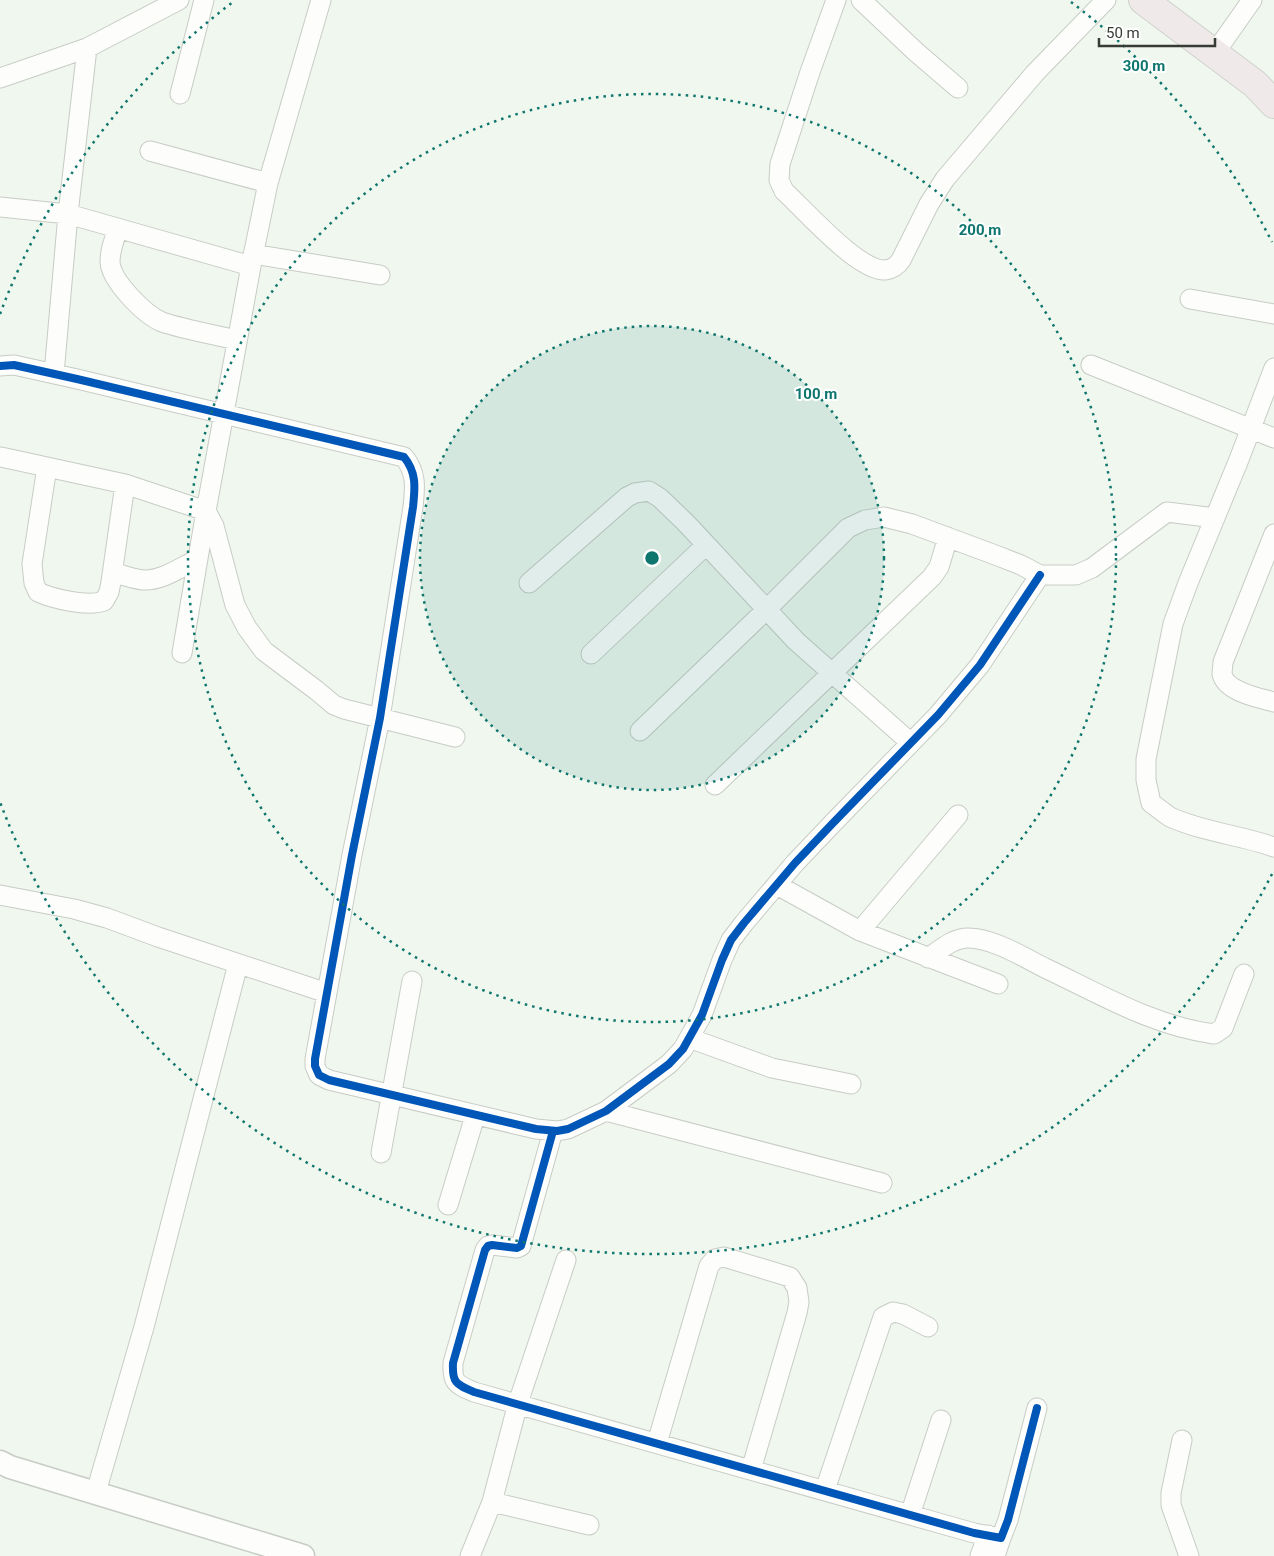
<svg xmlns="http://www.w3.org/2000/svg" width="1274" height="1556" font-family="Roboto,sans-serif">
	<rect width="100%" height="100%" fill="#f0f7ee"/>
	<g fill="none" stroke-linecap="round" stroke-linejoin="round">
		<defs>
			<path id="minor" d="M 836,0 L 810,72 L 780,164 L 779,180 L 784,191 C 805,210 858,271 885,270 C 893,269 897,266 901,260 L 929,204 L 945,179 L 1035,73 L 1106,0
				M 861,0 L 916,52 L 958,88
				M 1214,54 L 1252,0
				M 0,78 L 87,48 L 179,0
				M 180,94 L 204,0
				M 150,151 L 268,183
				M 0,207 L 68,214 L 251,266
				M 118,229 C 114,240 110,250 110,262 C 111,281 145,315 162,322 C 186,330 212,334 237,340
				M 253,254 L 380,275
				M 1190,299 L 1274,314
				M 1091,365 L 1274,438
				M 0,366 L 14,365 L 77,379 L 404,457 C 417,473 415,488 413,507 L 380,718 L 352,855 L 315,1059 L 315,1066 L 319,1075 L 329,1080 L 536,1129 L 557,1131 L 568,1129 L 606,1111 L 669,1064 L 683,1049 L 702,1015 L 722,960 L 731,940 L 744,923 L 795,863 L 833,823 L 938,715 L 980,665 L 1040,575
				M 1274,368 L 1238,462 L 1188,583 L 1173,624 L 1146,759 L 1146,780 L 1151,803 C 1158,808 1164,813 1170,817 C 1203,832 1240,835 1274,847
				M 54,374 L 68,214 L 87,48
				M 1,457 L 125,484 L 206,511 L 214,526 L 235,605 L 247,628 L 264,651 L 316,690 L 334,705 L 344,709 L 455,737
				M 47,467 L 32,564 L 34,583 L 38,592 C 53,599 88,607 104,601 L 109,592 L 111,582 L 125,484
				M 1274,534 L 1223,662 C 1223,665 1222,671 1222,674 C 1226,692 1259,698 1274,702
				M 113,572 C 122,575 133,579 143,580 C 162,581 181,567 198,559
				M 529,583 L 627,497 L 635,493 L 649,491 L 660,498 L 686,523 L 796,641 L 911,743
				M 182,653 L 206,511 L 251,266 L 268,183 L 321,0
				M 591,654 L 706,545
				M 640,731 L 767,609 L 848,528 L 865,520 L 884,517 L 912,524 L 998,556 L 1021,565 L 1040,575 L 1076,575 L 1092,568 L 1167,512 L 1215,518
				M 715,785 L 932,577 L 939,567 L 948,537
				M 777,885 L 860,931 L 998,984
				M 0,895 L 74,909 L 107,918 L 158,937 L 327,993
				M 860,931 L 958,815
				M 928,958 C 940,950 953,938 968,938 C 993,938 1023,957 1045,968 C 1100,994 1153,1026 1214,1034 L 1223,1028 L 1244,974
				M 689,1038 L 772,1068 L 851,1084
				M 606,1111 L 882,1183
				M 553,1131 L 521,1246 L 517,1248 L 492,1245 L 488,1246 L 485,1250 L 453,1363 C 452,1383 456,1384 474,1392 L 974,1533 L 1001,1538 L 1008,1520 L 1037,1408
				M 381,1153 L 412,981
				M 448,1205 L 475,1116
				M 1182,1440 L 1171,1493 L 1171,1505 L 1189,1556
				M 657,1443 L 709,1266 L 715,1259 L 724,1257 L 790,1277 L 797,1288 L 799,1302 L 797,1313 L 751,1470
				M 825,1490 L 883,1317 L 893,1312 L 903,1314 L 928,1327
				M 96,1492 L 144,1327 L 238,964
				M 492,1502 L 589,1525
				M 910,1515 L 941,1420
				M 470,1556 L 492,1502 L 518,1403 L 566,1260
				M 980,1556 L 988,1535
				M 995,1556 L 1001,1538"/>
			<path id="tertiary" d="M 0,1462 L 10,1467 L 303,1556"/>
			<path id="primary" d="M 1143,0 L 1255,84 L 1274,104"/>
		</defs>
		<!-- minor casing -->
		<use href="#minor" stroke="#c7ccc5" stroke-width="21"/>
		<!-- tertiary casing -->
		<use href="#tertiary" stroke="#c7ccc5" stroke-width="25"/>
		<!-- primary casing -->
		<use href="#primary" stroke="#ced1cc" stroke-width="30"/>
		<!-- minor -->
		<use href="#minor" stroke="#fdfefc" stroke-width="19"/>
		<!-- tertiary -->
		<use href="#tertiary" stroke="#fdfefc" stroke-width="22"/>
		<!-- primary -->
		<use href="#primary" stroke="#efe9e9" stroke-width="28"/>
		<defs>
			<path id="cycleway" d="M 0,366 L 14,365 L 77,379 L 404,457 C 417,473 415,488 413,507 L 380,718 L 352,855 L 315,1059 L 315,1066 L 319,1075 L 329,1080 L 536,1129 L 557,1131 L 568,1129 L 606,1111 L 669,1064 L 683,1049 L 702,1015 L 722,960 L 731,940 L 744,923 L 795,863 L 833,823 L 938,715 L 980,665 L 1040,575
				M 553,1131 L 521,1246 L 517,1248 L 492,1245 L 488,1246 L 485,1250 L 453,1363 C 452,1383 456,1384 474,1392 L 974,1533 L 1001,1538 L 1008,1520 L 1037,1408"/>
		</defs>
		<!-- cycleway casing -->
		<use href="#cycleway" stroke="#fff" stroke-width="11"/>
		<!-- cycleway -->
		<use href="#cycleway" stroke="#0057b8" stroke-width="8"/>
	</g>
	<!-- distance rings -->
	<circle cx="652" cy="558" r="232" fill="#0f766e" fill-opacity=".12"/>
	<g fill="none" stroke="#0f766e" stroke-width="2.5" stroke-dasharray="2.5 5">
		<circle cx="652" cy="558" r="232"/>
		<circle cx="652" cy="558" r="464"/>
		<path d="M1272 874A696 696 0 0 1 0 802M0 314A696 696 0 0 1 233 2M1071 2A696 696 0 0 1 1272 242"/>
	</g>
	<circle cx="652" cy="558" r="8" fill="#0f766e" stroke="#fff" stroke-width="2.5"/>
	<g font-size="15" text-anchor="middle" font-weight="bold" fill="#0f766e" stroke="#fff" stroke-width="4" stroke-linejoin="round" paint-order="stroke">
		<text x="1144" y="71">300 m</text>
		<text x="980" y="235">200 m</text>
		<text x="816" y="399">100 m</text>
	</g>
	<!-- scale -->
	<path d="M1099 38v8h116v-8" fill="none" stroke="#373b35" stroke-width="2.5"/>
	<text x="1106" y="38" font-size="15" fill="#373b35" stroke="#ffffff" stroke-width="4" paint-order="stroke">50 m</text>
</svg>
